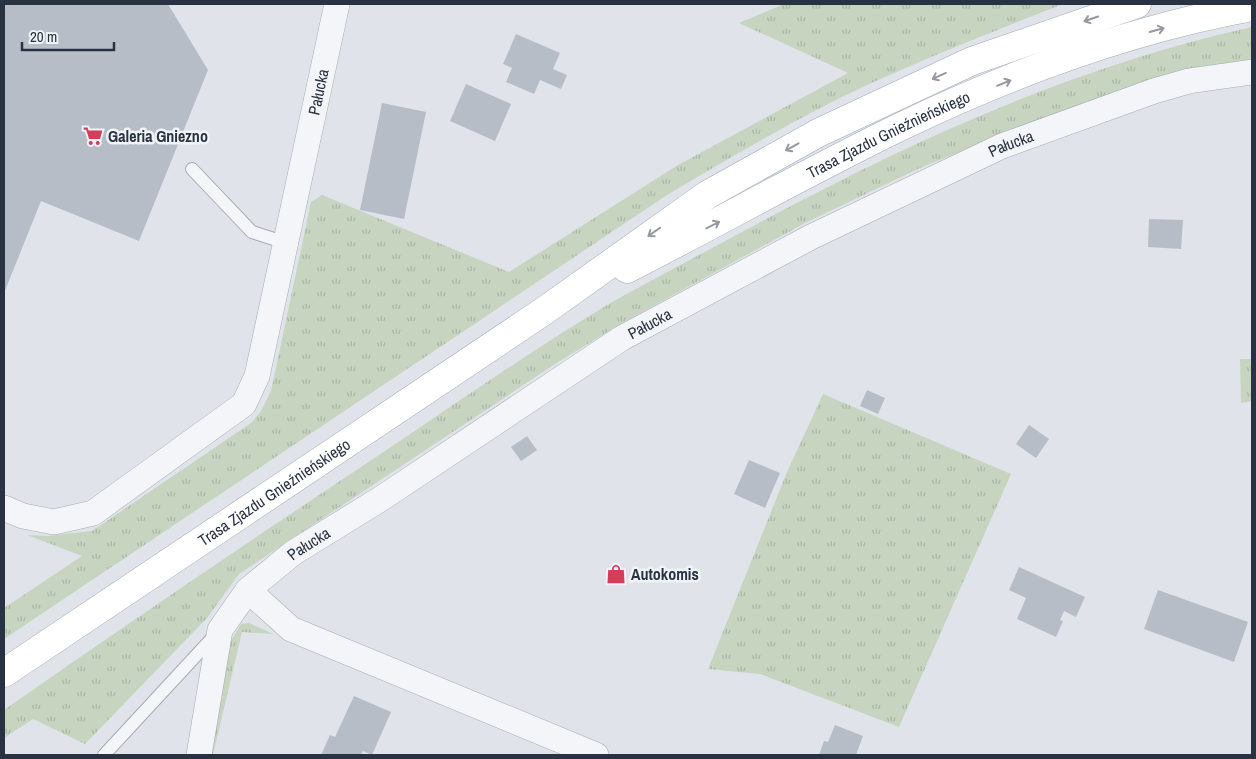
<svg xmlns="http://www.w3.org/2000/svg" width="1256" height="759" font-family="'Archivo Narrow',sans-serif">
	<defs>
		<pattern id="grass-tufts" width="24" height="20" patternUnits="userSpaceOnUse" patternTransform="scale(1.25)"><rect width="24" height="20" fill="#c6d4c0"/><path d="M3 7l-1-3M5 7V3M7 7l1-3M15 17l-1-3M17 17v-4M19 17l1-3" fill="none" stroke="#aab6a6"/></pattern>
	</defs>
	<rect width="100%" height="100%" fill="#e0e4ea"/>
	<!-- grass -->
	<path fill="url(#grass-tufts)" d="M 784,4 L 1063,4 C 997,30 931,56 867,85 C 798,117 732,157 667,195 L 4,639 L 4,608 L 82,556 L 27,535 L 48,536 L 92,531 L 251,423 L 261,411 L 271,391 L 311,202 L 322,195 L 509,272 L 678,165 L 848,73 L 739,23 Z
		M 1252,27 L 1252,59 L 1205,67 L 1015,130 L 922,167 L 807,222 L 622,323 L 555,364 L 239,574 L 207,618 L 85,744 L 33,719 L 4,738 L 4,710 C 130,622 257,536 385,451 C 458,402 531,351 607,305 C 651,280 696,257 740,233 C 903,145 1071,67 1252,27 Z
		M 1240,359 L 1252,359 L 1252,401 L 1241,403 Z
		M 823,394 L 1011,474 L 899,727 L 760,674 L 708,669 L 787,472 Z
		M 249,623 L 273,634 L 242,632 L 213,755 L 204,755 L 228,646 L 241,624 Z"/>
	<!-- building -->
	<path fill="#b7bdc7" d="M 4,4 L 168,4 L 208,70 L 139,241 L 41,201 L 4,293 Z
		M 516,34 L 560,53 L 553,69 L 567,75 L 561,89 L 540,80 L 534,94 L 506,82 L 512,68 L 503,64 Z
		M 466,84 L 511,104 L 495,141 L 450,121 Z
		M 382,103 L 426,112 L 404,219 L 360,210 Z
		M 1149,219 L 1183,220 L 1181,249 L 1148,247 Z
		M 867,390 L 885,398 L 878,414 L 860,406 Z
		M 1029,425 L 1049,439 L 1036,458 L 1016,444 Z
		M 527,436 L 537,450 L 521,461 L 511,447 Z
		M 749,460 L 780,473 L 765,508 L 734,494 Z
		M 1019,567 L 1085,597 L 1076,617 L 1064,611 L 1060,620 L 1063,621 L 1056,637 L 1017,619 L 1026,598 L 1009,590 Z
		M 1158,590 L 1248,622 L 1234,662 L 1144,629 Z
		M 354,696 L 391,712 L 372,755 L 363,751 L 361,755 L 321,755 L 330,735 L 335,737 Z
		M 835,725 L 863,736 L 856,755 L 819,755 L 824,741 L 828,742 Z"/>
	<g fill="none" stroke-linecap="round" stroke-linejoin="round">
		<defs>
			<path id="lane" d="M 192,169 L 252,232 L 286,243
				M 104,755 L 216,634"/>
			<g id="street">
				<path id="s1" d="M 4,508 L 23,516 L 54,522 L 93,513 L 244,404 L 257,376 L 337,4"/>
				<path d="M 248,590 L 291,629 L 596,755"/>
				<path id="s2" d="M 199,755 L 220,630 L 248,590 L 293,553 L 382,498 L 622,338 L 811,237 L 1002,146 L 1154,91 L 1189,81 L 1252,72"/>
			</g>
			<g id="primary">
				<path id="s3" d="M 627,269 C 719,222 809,171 902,126 C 1012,73 1132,29 1252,7"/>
				<path id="s4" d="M 4,673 L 544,311 L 707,195 L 818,133 L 972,61 L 1137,4"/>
			</g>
		</defs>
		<!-- lane casing -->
		<use href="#lane" stroke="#a5abb4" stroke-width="14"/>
		<!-- street casing -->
		<use href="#street" stroke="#a5abb4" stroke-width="26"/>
		<!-- primary casing -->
		<use href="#primary" stroke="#9ea9b6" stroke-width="29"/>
		<!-- lane -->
		<use href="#lane" stroke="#f3f5f8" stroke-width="12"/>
		<!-- street -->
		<use href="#street" stroke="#f3f5f8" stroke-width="25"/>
		<!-- primary -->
		<use href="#primary" stroke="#fff" stroke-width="28"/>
	</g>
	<!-- one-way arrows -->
	<defs><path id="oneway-shaft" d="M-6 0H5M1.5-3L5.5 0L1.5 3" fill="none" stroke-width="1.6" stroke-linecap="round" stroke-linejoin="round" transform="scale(1.25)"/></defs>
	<g stroke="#9498a0">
		<use href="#oneway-shaft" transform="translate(1091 19) rotate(161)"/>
		<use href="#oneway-shaft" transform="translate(1157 30) rotate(-16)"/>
		<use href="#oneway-shaft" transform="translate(939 76) rotate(155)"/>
		<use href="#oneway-shaft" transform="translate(1004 83) rotate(-22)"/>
		<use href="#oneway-shaft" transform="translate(792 147) rotate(151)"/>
		<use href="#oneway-shaft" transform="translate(713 225) rotate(-27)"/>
		<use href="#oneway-shaft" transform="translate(654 232) rotate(145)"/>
	</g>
	<!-- icons -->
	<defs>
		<symbol id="supermarket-bare" viewBox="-9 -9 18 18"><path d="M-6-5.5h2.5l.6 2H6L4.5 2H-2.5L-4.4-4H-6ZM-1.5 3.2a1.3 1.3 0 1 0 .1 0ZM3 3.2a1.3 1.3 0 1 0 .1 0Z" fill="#d53e59" stroke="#f0f3f7" stroke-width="2.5" paint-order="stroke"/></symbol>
		<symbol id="shop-bare" viewBox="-9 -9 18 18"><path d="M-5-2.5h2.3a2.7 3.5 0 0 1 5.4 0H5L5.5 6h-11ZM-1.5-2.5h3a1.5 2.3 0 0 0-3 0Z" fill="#d53e59" stroke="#f0f3f7" stroke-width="2.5" paint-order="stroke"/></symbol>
	</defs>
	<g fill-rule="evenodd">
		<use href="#supermarket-bare" x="79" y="122" width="28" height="28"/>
		<use href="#shop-bare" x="602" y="560" width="28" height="28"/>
	</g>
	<g text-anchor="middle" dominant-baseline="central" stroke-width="5" stroke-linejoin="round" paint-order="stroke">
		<!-- street labels -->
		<g font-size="16" fill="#283242" stroke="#f0f3f7">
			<text stroke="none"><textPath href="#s1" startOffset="600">Pałucka</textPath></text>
			<text stroke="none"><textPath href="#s3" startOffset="294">Trasa Zjazdu Gnieźnieńskiego</textPath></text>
			<text stroke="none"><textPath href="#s2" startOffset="1062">Pałucka</textPath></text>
			<text stroke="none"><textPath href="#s2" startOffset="658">Pałucka</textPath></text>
			<text stroke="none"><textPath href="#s4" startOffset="325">Trasa Zjazdu Gnieźnieńskiego</textPath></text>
			<text stroke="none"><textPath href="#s2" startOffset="252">Pałucka</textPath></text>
		</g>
		<!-- poi labels -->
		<g font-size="16" font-weight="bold" fill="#283242" stroke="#f0f3f7" text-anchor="start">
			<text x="108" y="136">Galeria Gniezno</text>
			<text x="631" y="574">Autokomis</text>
		</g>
	</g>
	<!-- border -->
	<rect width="1256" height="759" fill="none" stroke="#283242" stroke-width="10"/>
	<!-- scale -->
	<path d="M22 42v8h92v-8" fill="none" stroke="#283242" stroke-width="2.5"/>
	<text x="30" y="42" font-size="15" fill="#283242" stroke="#f0f3f7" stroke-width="4" paint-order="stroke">20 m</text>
</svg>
